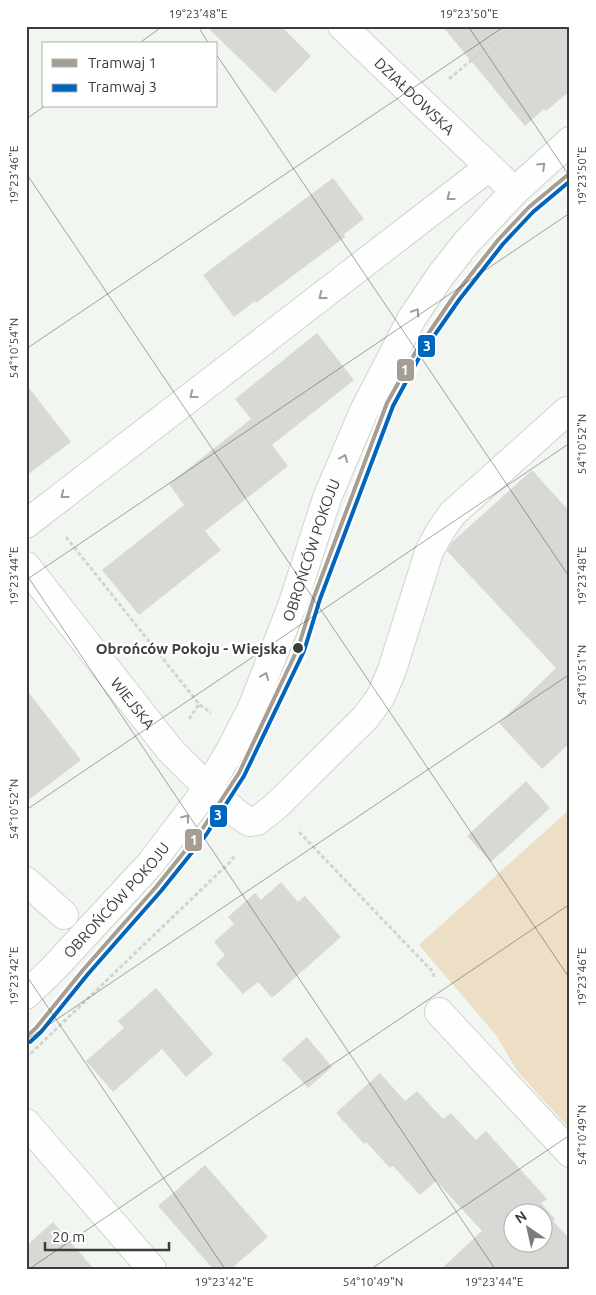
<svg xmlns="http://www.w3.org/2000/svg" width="596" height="1295" font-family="Ubuntu,sans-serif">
	<rect width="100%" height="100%" fill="#f1f6f1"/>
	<!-- green -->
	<path fill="#eddec6" d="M 570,809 L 570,1129 L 518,1072 L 496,1035 L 419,945 Z"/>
	<!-- building -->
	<path fill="#d8d9d5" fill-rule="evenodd" d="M 206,26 L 281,26 L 311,56 L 275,93 Z
		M 442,26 L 570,26 L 570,91 L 546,111 L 544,109 L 525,126 Z
		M 333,178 L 364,219 L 344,234 L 345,237 L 256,303 L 255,301 L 234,317 L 203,275 Z
		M 317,333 L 354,380 L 272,445 L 288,466 L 205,531 L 221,550 L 139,615 L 102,570 L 184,505 L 169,484 L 251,419 L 235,399 Z
		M 26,384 L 71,442 L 26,476 Z
		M 532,470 L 570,512 L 570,743 L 542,769 L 499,723 L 556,668 L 447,551 L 451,543 Z
		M 26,689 L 81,760 L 26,802 Z
		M 526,781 L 550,808 L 491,862 L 467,836 Z
		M 281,882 L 298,902 L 305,896 L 341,937 L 272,998 L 258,982 L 243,994 L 216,964 L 225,955 L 214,942 L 234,924 L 228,917 L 255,893 L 261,900 Z
		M 156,988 L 213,1054 L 186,1077 L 162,1049 L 113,1092 L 86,1061 L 124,1028 L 118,1021 Z
		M 307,1037 L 332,1067 L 308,1088 L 282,1059 Z
		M 380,1073 L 405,1101 L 417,1091 L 443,1119 L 451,1113 L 476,1140 L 486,1131 L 547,1199 L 541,1203 L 555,1219 L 553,1221 L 570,1239 L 570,1269 L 441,1269 L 482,1231 L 436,1181 L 420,1195 L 393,1166 L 390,1168 L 366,1142 L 364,1144 L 336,1113 ZM 514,1212 L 544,1212 L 544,1242 L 514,1242 Z
		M 205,1165 L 268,1237 L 231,1269 L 213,1269 L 158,1206 Z
		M 53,1222 L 94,1269 L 26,1269 L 26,1246 Z"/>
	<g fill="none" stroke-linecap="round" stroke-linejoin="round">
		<defs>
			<g id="minor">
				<path id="s1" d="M 342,26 L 503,180"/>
				<path d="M 26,524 L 489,167"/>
				<path id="s2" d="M 26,566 L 170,750 L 208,788 L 236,813 L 249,822 L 257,821 L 275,807 L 365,718 L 380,698 L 392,670 L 429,552 L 439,533 L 452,514 L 567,411"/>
				<path d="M 26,881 L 64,915"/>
				<path id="s3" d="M 26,995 L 53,969 L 151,863 L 208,788 L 231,749 L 252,708 L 292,606 L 327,498 L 363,413 L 412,318 L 441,275 L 466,243 L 515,191 L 570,141"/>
				<path d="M 439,1012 L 570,1153"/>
				<path d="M 26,1123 L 152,1269"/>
			</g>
		</defs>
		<!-- minor casing -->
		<use href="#minor" stroke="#cfd3cf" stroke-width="30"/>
		<!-- path -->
		<path stroke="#d2d4d2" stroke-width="3" stroke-dasharray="4 2.5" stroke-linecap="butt" d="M 449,79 L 512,26
			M 66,537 L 199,704 L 211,713
			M 189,719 L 199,704
			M 299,832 L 433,972 L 434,977
			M 26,1058 L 230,862 L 235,855"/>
		<!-- minor -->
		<use href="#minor" stroke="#fdfefd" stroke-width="28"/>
		<defs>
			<path id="tram-1" d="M 26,1037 L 36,1028 L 83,970 L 156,887 L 201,831 L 239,773 L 298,648 L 314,597 L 387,403 L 415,353 L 454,296 L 498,240 L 529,207 L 570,173"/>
			<path id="tram-2" d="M 30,1042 L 41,1032 L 88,974 L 161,891 L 206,835 L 244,776 L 304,651 L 320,599 L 393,406 L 420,356 L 459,300 L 503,244 L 533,212 L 570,181"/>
		</defs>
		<!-- tram-1 casing -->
		<use href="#tram-1" stroke="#fff" stroke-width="8"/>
		<!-- tram-2 casing -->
		<use href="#tram-2" stroke="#fff" stroke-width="8"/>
		<!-- tram-1 -->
		<use href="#tram-1" stroke="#a69e93" stroke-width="4"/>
		<!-- tram-2 -->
		<use href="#tram-2" stroke="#0065bd" stroke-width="4"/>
	</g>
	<!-- one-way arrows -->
	<defs><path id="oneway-chevron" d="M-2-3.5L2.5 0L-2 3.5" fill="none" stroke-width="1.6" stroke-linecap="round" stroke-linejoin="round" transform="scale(1.25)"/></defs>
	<g stroke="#9c9e9b">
		<use href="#oneway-chevron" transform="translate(542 166) rotate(-43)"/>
		<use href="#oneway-chevron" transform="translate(450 197) rotate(142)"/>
		<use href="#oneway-chevron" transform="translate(322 296) rotate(142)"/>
		<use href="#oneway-chevron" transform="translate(416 312) rotate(-57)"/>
		<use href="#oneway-chevron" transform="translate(193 395) rotate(142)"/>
		<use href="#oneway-chevron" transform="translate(344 458) rotate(-67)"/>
		<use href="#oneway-chevron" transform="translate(64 495) rotate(142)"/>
		<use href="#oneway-chevron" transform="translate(265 676) rotate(-68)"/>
		<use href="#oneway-chevron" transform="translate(186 818) rotate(-53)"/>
	</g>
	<!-- ticks -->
	<path fill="none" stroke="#3a3d39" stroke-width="1" stroke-opacity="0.45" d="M 198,26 L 209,44M 468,26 L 570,177M 138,44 L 163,26M 216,54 L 570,578M 26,119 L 45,106M 26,173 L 570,979M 26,349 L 505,26M 26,574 L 495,1269M 26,580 L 570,213M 26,810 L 570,443M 26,975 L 225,1269M 26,1040 L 570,674M 29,1269 L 570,904M 371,1269 L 570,1135"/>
	<!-- markers -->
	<circle fill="#3a3d39" stroke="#fff" stroke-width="2" cx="298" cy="648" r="6"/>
	<g text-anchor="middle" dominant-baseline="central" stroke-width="5" stroke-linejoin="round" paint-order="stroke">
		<!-- street labels -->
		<g font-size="15" fill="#3a3d39" stroke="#fff">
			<text stroke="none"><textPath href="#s1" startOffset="101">DZIAŁDOWSKA</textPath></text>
			<text stroke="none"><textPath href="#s3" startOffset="536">OBROŃCÓW POKOJU</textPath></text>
			<text stroke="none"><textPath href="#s2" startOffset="174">WIEJSKA</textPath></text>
			<text stroke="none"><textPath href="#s3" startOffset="131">OBROŃCÓW POKOJU</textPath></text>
		</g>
		<!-- stop labels -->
		<g font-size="15" font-weight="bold" fill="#3a3d39" stroke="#fff" text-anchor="end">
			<text x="287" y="648">Obrońców Pokoju - Wiejska</text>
		</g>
	</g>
	<g stroke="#fff" stroke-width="2">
		<rect x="417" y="334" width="19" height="24" rx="5" fill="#0065bd"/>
		<rect x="396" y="358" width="19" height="24" rx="5" fill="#a69e93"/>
		<rect x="209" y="804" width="19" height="24" rx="5" fill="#0065bd"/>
		<rect x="184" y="828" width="19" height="24" rx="5" fill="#a69e93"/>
	</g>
	<g font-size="14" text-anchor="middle" font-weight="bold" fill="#fff">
		<text x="427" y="351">3</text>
		<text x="405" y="375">1</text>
		<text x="218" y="820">3</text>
		<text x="194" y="845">1</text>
	</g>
	<!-- border -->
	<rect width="596" height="1295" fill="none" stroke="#ffffff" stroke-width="55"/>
	<!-- legend -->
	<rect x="42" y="42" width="175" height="65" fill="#ffffff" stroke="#b0b1b0"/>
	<rect x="52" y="59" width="25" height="8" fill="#a69e93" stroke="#b0b1b0"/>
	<text x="88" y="68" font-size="15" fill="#3a3d39">Tramwaj 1</text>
	<rect x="52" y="84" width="25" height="8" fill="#0065bd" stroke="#b0b1b0"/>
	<text x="88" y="92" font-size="15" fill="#3a3d39">Tramwaj 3</text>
	<!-- north arrow -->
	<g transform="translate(528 1228) rotate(326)"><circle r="24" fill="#ffffff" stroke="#b0b1b0"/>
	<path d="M0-4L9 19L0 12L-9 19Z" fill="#7a7e79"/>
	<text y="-8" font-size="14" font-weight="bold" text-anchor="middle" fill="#3a3d39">N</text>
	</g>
	<!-- scale -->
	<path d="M45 1242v8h124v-8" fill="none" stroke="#3a3d39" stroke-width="2.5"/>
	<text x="52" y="1242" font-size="15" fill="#3a3d39" stroke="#ffffff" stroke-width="4" paint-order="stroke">20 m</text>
	<rect x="28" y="28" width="540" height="1240" fill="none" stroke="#3a3d39" stroke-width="2"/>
	<g font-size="12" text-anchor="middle" fill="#3a3d39">
		<text x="198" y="18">19°23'48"E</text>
		<text x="469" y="18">19°23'50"E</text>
		<text transform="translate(14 175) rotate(-90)" y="4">19°23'46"E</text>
		<text transform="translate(582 176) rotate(-90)" y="4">19°23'50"E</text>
		<text transform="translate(14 348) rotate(-90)" y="4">54°10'54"N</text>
		<text transform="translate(582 444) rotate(-90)" y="4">54°10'52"N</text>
		<text transform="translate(14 576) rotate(-90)" y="4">19°23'44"E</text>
		<text transform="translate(582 576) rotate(-90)" y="4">19°23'48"E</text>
		<text transform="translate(582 675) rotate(-90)" y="4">54°10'51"N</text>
		<text transform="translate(14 809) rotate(-90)" y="4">54°10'52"N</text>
		<text transform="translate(14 976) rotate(-90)" y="4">19°23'42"E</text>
		<text transform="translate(582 977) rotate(-90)" y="4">19°23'46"E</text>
		<text transform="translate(582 1135) rotate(-90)" y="4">54°10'49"N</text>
		<text x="224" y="1286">19°23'42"E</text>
		<text x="373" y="1286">54°10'49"N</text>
		<text x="494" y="1286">19°23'44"E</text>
	</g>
</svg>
